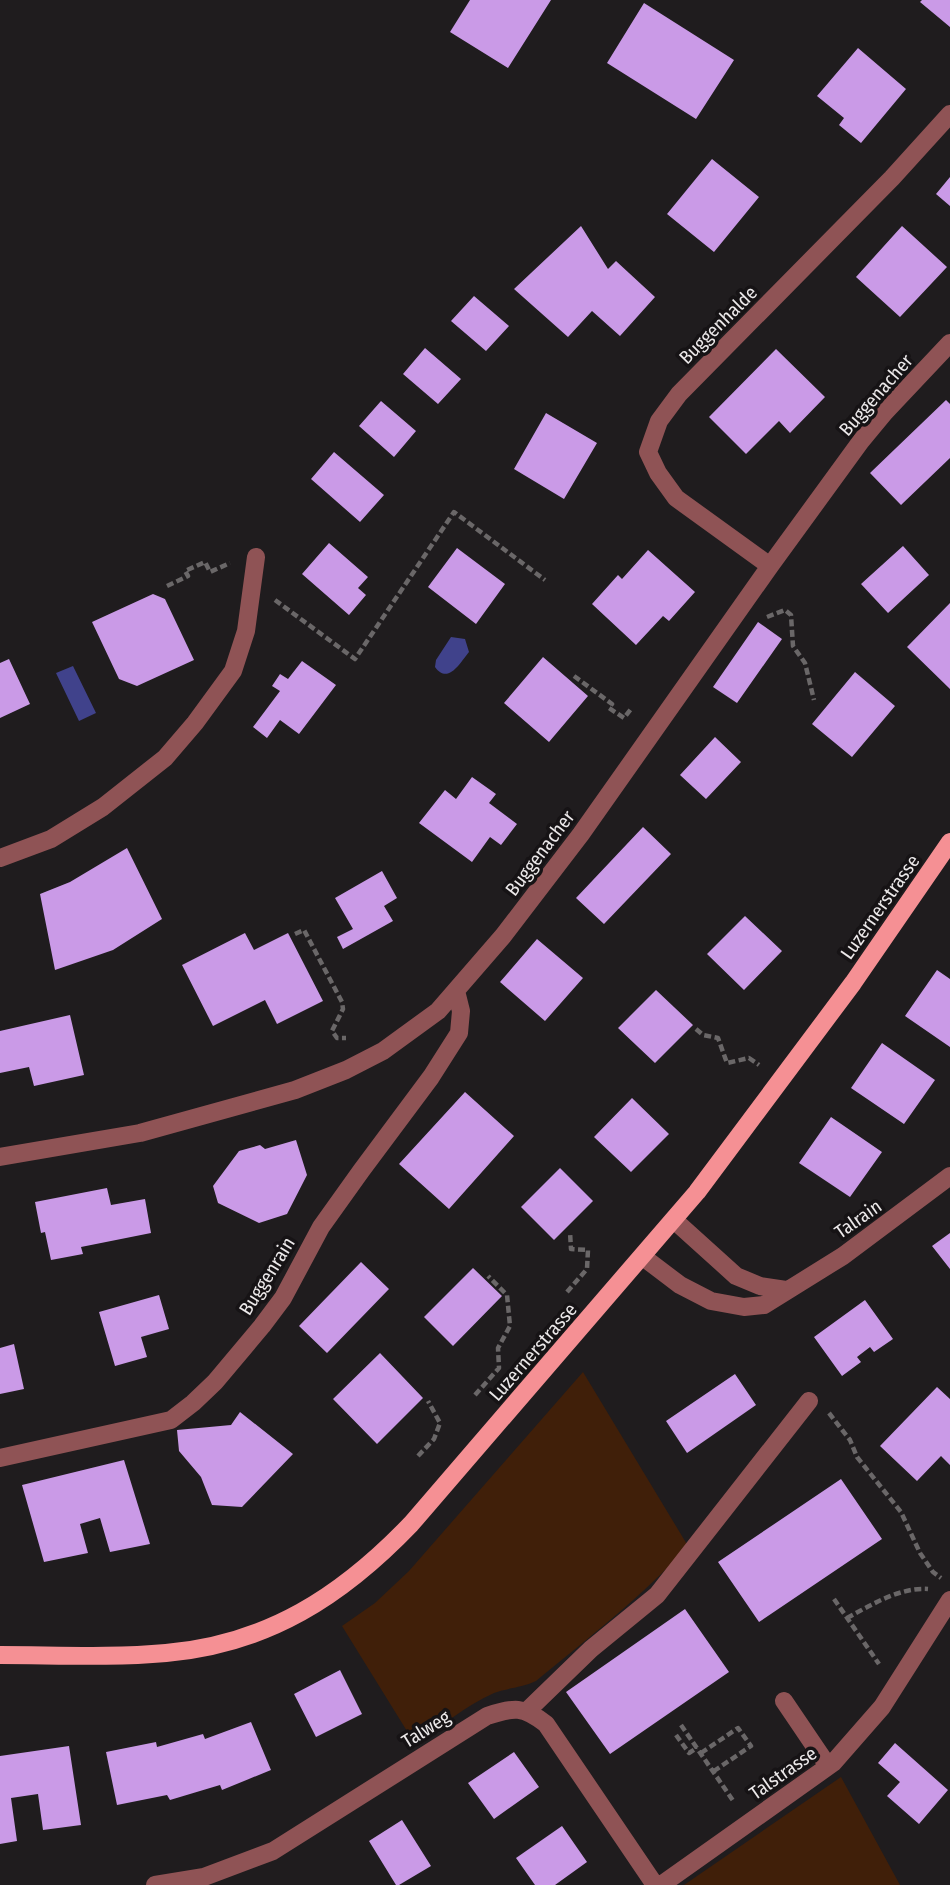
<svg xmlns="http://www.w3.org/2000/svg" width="950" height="1885" font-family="'Fira Sans Condensed',sans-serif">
	<rect width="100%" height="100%" fill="#1f1c1e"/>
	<!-- green -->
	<path fill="#401f09" d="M 583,1372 L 688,1546 C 642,1597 588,1638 536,1681 C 521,1688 507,1688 494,1693 C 465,1706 441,1727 415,1744 L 342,1626 L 375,1603 L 409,1571 Z
		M 841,1777 L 900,1885 L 684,1885 Z"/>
	<!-- water -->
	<path fill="#40428b" d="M 451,637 L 465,639 L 469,652 C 460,663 448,685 435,667 L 436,660 Z
		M 73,666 L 96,713 L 79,721 L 56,673 Z"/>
	<!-- building -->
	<path fill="#ca9ae7" d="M 470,0 L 551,0 L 508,68 L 450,32 Z
		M 922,0 L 950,0 L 950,27 L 920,2 Z
		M 644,3 L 734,60 L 696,119 L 607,63 Z
		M 858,48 L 906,89 L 861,143 L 839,125 L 844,118 L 817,96 Z
		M 712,159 L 759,197 L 714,252 L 667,214 Z
		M 950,177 L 950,206 L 936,194 Z
		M 581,226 L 608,269 L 616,261 L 655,297 L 620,336 L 592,311 L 568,337 L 514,289 Z
		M 902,226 L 947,267 L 900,317 L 856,277 Z
		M 474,296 L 509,326 L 486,351 L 451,321 Z
		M 425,348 L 461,379 L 438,404 L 403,374 Z
		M 776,349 L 825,397 L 790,433 L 779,421 L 746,454 L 709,417 Z
		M 946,400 L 950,404 L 950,458 L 901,505 L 870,473 Z
		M 381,401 L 416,431 L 394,457 L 359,426 Z
		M 546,413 L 597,443 L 564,499 L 514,469 Z
		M 334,452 L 384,495 L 360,522 L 311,479 Z
		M 329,543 L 368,577 L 358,588 L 366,595 L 349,615 L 302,574 Z
		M 903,546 L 929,575 L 888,613 L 861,584 Z
		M 457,548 L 505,584 L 476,624 L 428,587 Z
		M 648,550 L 695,592 L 669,621 L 663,616 L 636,645 L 592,604 L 618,575 L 622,579 Z
		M 153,594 L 165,599 L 194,660 L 137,686 L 119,679 L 92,622 Z
		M 950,603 L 950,689 L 907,647 Z
		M 758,622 L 782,639 L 737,703 L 713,687 Z
		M 543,657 L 588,696 L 549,742 L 504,703 Z
		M 9,659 L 30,704 L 0,718 L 0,663 Z
		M 302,661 L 336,685 L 299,734 L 280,720 L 267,738 L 253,727 L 280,691 L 272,686 L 280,674 L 288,679 Z
		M 855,672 L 895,706 L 852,757 L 812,724 Z
		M 715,737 L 741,762 L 706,799 L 680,775 Z
		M 472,777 L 496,794 L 489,803 L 517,824 L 501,845 L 490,837 L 472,862 L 419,823 L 445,790 L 456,799 Z
		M 643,827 L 671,854 L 604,924 L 576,898 Z
		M 127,848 L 162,919 L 113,950 L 55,970 L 40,894 L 70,882 Z
		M 382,871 L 397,898 L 384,906 L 393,921 L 343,949 L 337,937 L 353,929 L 335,898 Z
		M 745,916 L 782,951 L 744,990 L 707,954 Z
		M 245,933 L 254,950 L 288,933 L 323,1001 L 277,1024 L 265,1000 L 213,1026 L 182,965 Z
		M 537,939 L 583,978 L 545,1021 L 500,982 Z
		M 937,970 L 950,979 L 950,1047 L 905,1016 Z
		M 656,990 L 693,1025 L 655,1063 L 618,1028 Z
		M 70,1015 L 84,1075 L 34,1086 L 29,1067 L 0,1073 L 0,1031 Z
		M 882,1043 L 935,1080 L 904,1124 L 851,1088 Z
		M 465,1092 L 514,1136 L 449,1209 L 399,1164 Z
		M 632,1098 L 669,1134 L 631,1172 L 594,1137 Z
		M 831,1117 L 882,1152 L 850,1197 L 799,1163 Z
		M 296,1140 L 307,1175 L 287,1214 L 259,1223 L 218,1203 L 213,1186 L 239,1151 L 260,1145 L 265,1149 Z
		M 560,1168 L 593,1201 L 554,1240 L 521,1207 Z
		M 107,1188 L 111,1205 L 145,1199 L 151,1233 L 81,1247 L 83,1254 L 51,1260 L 45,1232 L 41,1233 L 35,1202 Z
		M 950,1233 L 950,1269 L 932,1246 Z
		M 361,1262 L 389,1289 L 327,1353 L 299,1326 Z
		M 473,1268 L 502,1296 L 453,1346 L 424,1317 Z
		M 159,1295 L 169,1329 L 141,1337 L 147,1357 L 115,1366 L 99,1312 Z
		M 865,1300 L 893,1339 L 874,1352 L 870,1347 L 857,1357 L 861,1362 L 842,1376 L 814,1337 Z
		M 14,1344 L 24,1389 L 0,1394 L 0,1348 Z
		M 380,1353 L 423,1398 L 377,1444 L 333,1399 Z
		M 735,1374 L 756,1405 L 687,1453 L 666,1421 Z
		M 937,1387 L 950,1399 L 950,1465 L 941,1456 L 917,1481 L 880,1446 Z
		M 240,1412 L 293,1454 L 242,1507 L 212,1505 L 201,1477 L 179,1451 L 177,1430 L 231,1425 Z
		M 124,1460 L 150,1544 L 110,1552 L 100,1518 L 80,1524 L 88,1553 L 44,1562 L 22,1485 Z
		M 841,1479 L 882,1539 L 759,1622 L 718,1562 Z
		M 685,1609 L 729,1672 L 610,1754 L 566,1692 Z
		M 340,1670 L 362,1714 L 316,1737 L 294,1694 Z
		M 251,1722 L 271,1770 L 222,1790 L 220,1785 L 170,1800 L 167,1795 L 117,1805 L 106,1752 L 156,1742 L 157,1747 L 203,1734 L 205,1739 Z
		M 895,1743 L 948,1790 L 919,1824 L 887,1796 L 900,1782 L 878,1763 Z
		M 69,1746 L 81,1825 L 43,1830 L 38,1794 L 11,1798 L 17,1841 L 0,1844 L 0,1756 Z
		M 514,1752 L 539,1787 L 494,1819 L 468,1783 Z
		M 402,1820 L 431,1866 L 399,1885 L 396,1885 L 369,1841 Z
		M 562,1826 L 587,1862 L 555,1885 L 535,1885 L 516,1858 Z"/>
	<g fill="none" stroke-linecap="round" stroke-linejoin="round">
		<!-- path -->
		<path stroke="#6a6768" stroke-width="4.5" stroke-dasharray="7 3.5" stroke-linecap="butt" d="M 167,586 L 188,576 L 185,571 L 205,562 L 210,572 L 230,563
			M 275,600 L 355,659 L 454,512 L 545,580
			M 767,617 L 785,610 L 791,615 L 793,646 L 805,663 L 814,700
			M 574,676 L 612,704 L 609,708 L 624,718 L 631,709
			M 295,934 L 304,930 L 342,1002 L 343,1009 L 332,1031 L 337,1038 L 346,1038
			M 696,1029 L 703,1035 L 718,1038 L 727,1063 L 749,1058 L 759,1065
			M 567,1292 L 587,1269 L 588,1250 L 571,1249 L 570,1232
			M 475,1395 L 499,1368 L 498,1348 L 510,1326 L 507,1295 L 488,1276
			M 829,1413 L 850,1440 L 857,1457 L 901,1512 L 920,1553 L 933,1572 L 941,1578
			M 418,1456 L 434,1439 L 440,1423 L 428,1401
			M 834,1599 L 879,1664
			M 847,1618 C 871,1605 900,1587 928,1589
			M 681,1725 L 734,1802
			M 676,1735 L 689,1753 L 697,1748
			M 701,1753 L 738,1728 L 751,1746 L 714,1771"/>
		<!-- minor -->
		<path stroke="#8f5355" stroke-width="18" d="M 770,566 L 676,498 L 658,473 L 648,452 L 659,421 L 679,394 L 892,178 L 950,114
			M 0,858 L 51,839 L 103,807 L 165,758 L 195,723 L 233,671 L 246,631 L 256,557
			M 0,1157 L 140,1133 L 295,1090 L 346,1070 L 383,1051 L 438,1011 L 503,936 L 581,834 L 770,566 L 861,441 L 885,412 L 950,343
			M 674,1220 L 736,1276 L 760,1286 L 786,1290
			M 643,1257 L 680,1285 L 711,1301 L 744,1307 L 764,1305 L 843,1256 L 950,1176
			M 0,1458 L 171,1420 L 193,1403 L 215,1382 L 262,1326 L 283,1298 L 321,1227 L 361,1171 L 431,1077 L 459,1033 L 461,1011 L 456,991
			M 784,1701 L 828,1766
			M 528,1710 L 591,1649 L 657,1595 L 809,1401
			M 155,1885 L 204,1877 L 273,1851 L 487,1716 C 514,1707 523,1706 546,1724 L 655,1885
			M 661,1885 L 833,1763 L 882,1707 L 950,1600"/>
		<!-- major -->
		<path stroke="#f59094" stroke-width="18" d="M 0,1655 C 55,1655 111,1658 166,1653 C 268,1644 342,1596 411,1524 L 697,1192 L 853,983 L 950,842"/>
	</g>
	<g text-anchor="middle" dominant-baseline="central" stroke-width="7" stroke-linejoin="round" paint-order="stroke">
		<!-- street labels -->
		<g font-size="19" fill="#ece9ea" stroke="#161315">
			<text transform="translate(718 325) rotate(-45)">Buggenhalde</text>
			<text transform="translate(876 395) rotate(-49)">Buggenacher</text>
			<text transform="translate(540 853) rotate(-53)">Buggenacher</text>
			<text transform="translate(880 907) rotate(-55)">Luzernerstrasse</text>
			<text transform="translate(858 1219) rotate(-35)">Talrain</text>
			<text transform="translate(267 1276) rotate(-58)">Buggenrain</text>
			<text transform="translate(533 1352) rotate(-49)">Luzernerstrasse</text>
			<text transform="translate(426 1729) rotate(-32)">Talweg</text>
			<text transform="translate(783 1773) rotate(-35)">Talstrasse</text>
		</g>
	</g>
</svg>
